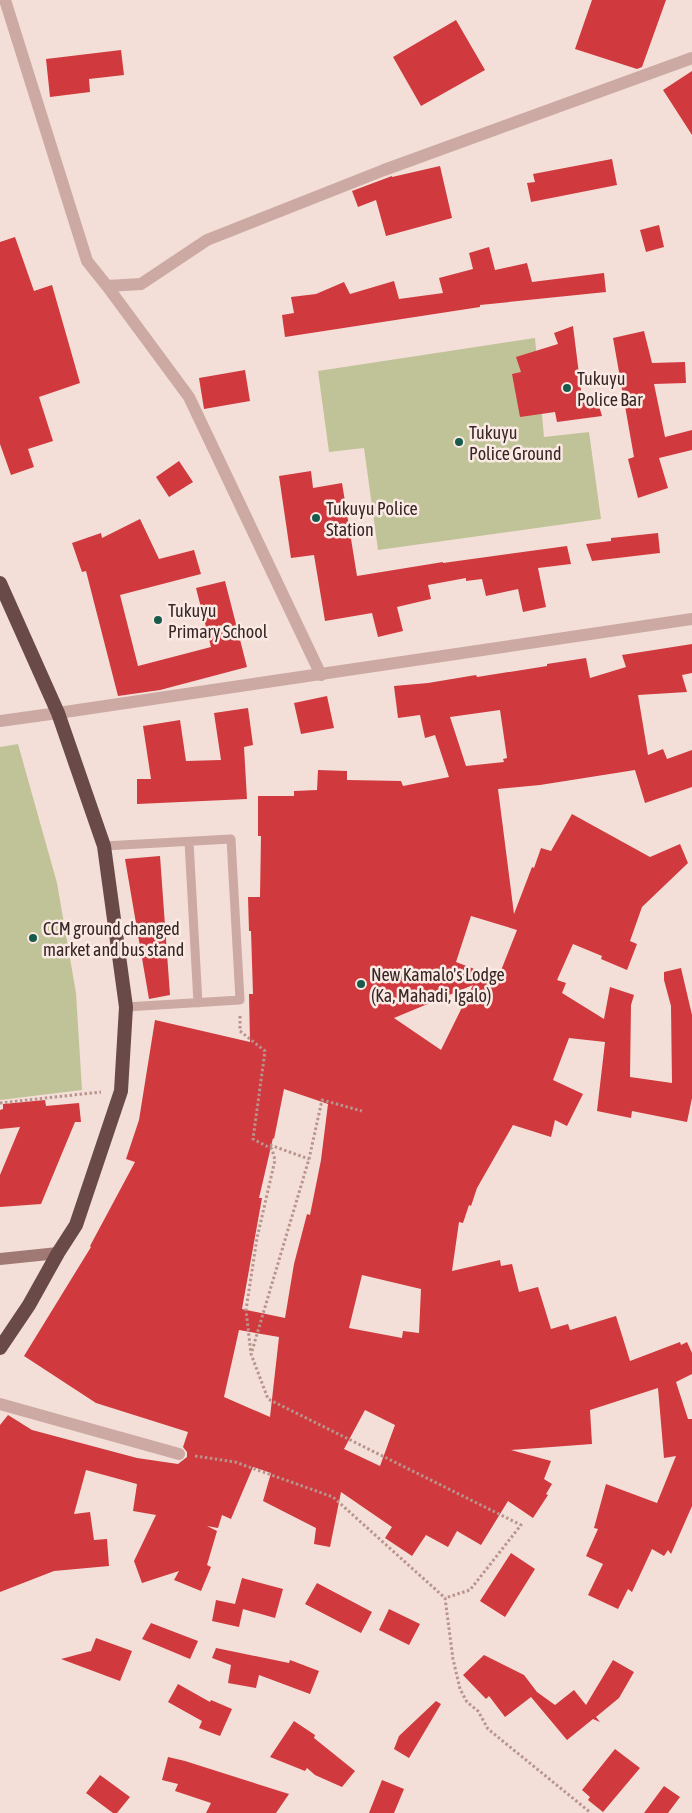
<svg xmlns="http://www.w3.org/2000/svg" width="692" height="1813" font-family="'Asap Condensed',sans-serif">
	<rect width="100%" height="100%" fill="#f3dfd8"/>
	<!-- green -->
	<path fill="#c0c397" d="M 535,338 L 544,437 L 589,432 L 601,519 L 378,550 L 364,448 L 329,452 L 318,371 Z
		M 18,744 L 57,883 L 76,993 L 82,1090 L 0,1100 L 0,747 Z"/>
	<!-- building -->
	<path fill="#d0393d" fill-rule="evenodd" d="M 592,0 L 666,0 L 642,67 L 637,69 L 575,49 Z
		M 456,20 L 485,70 L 421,106 L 393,57 Z
		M 121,50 L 124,75 L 89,79 L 90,92 L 50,97 L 46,59 Z
		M 692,71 L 692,135 L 663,90 Z
		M 612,159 L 617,185 L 531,202 L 527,183 L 535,182 L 533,174 Z
		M 440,166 L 452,218 L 386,236 L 376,200 L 358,207 L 352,191 L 392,176 L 392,177 Z
		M 659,225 L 664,247 L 646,252 L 640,230 Z
		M 15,237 L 34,291 L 52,285 L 80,383 L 39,397 L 53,441 L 28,449 L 34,467 L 11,475 L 0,444 L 0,242 Z
		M 489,247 L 495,270 L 527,263 L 532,282 L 604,273 L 606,292 L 480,305 L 480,307 L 285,337 L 282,315 L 294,313 L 291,297 L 316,294 L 344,282 L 350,294 L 394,281 L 399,299 L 443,293 L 439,278 L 473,269 L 469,253 Z
		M 573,326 L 582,398 L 596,396 L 602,416 L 557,422 L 555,412 L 520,417 L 512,374 L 521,372 L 516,357 L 558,344 L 554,333 Z
		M 644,331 L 652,363 L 685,362 L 686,383 L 654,384 L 665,437 L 692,430 L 692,450 L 659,458 L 668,488 L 638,498 L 628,459 L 634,457 L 613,338 Z
		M 245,370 L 250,401 L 204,409 L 199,378 Z
		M 179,461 L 193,482 L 169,497 L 156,477 Z
		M 311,471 L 313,488 L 342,483 L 357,576 L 443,562 L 443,563 L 567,546 L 571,564 L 538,568 L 546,607 L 523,612 L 518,589 L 486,596 L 482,579 L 466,581 L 466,578 L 428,585 L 431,599 L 397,607 L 403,631 L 378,637 L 372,613 L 325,621 L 314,555 L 291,558 L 279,476 Z
		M 140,519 L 159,559 L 194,550 L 201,574 L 120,595 L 138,666 L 211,647 L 196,588 L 225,581 L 247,667 L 160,690 L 118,696 L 86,571 L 82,572 L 72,543 L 101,533 L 102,538 Z
		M 658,533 L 660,553 L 592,561 L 586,544 L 611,541 L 611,538 Z
		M 692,644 L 692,673 L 682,675 L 687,692 L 638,695 L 648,755 L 663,749 L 667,759 L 692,750 L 692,787 L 645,803 L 635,770 L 540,785 L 498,789 L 514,914 L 532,867 L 534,868 L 541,848 L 551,851 L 572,814 L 650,857 L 680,844 L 688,863 L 642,907 L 630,941 L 637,944 L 627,970 L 601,959 L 602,956 L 573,944 L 557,980 L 566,983 L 562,993 L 604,1019 L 610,987 L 634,995 L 631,1005 L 630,1077 L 672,1083 L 671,1006 L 664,980 L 664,972 L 681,968 L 692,1015 L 692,1098 L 687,1122 L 632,1111 L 631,1118 L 597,1111 L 605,1042 L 569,1038 L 553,1080 L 583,1094 L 567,1126 L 555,1120 L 551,1137 L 513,1125 L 477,1188 L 471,1206 L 469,1205 L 463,1223 L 459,1222 L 452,1271 L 500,1260 L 501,1266 L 512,1264 L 519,1292 L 538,1287 L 551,1329 L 568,1324 L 570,1330 L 616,1316 L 630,1361 L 680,1342 L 681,1345 L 687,1342 L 692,1353 L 692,1374 L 676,1382 L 688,1419 L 692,1419 L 692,1506 L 671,1554 L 668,1550 L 664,1556 L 652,1549 L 632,1592 L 628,1589 L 618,1609 L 588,1595 L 603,1564 L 586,1556 L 598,1529 L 594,1528 L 606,1484 L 657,1503 L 676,1456 L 664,1458 L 658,1388 L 590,1410 L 592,1444 L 511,1450 L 551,1461 L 544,1479 L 552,1484 L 546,1494 L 548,1495 L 533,1518 L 508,1501 L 481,1545 L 457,1531 L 448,1547 L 426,1535 L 412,1556 L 385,1538 L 392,1527 L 341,1492 L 330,1547 L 314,1544 L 316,1528 L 263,1501 L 271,1473 L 253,1467 L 231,1519 L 222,1515 L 218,1528 L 207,1526 L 217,1531 L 207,1565 L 211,1567 L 201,1591 L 174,1580 L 179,1571 L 142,1583 L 134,1561 L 156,1515 L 133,1511 L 137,1484 L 86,1470 L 74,1514 L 90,1512 L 94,1540 L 107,1539 L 109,1566 L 54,1571 L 0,1592 L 0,1425 L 8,1415 L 32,1430 L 137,1458 L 178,1464 L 187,1457 L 187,1452 L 183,1447 L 188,1432 L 96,1403 L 24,1356 L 91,1247 L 90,1246 L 135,1162 L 126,1159 L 139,1120 L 155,1020 L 250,1042 L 249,994 L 253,994 L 251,931 L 249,931 L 248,897 L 260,897 L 261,836 L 258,836 L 258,796 L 294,796 L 294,791 L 317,790 L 318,770 L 347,771 L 347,780 L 401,781 L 403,786 L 449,777 L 435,735 L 425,738 L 420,715 L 398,718 L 394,686 L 428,683 L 476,675 L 477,677 L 547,666 L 547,664 L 586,658 L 590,678 L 626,667 L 622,655 ZM 500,710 L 507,758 L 503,759 L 504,762 L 466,766 L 450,717 ZM 471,916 L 517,930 L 498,978 L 456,962 ZM 473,985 L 441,1050 L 394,1018 ZM 284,1089 L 328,1104 L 321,1160 L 310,1215 L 307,1214 L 294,1264 L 285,1318 L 242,1309 L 262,1198 L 259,1198 L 273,1138 L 274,1139 ZM 362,1275 L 421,1289 L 419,1333 L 403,1331 L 402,1338 L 349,1328 ZM 239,1330 L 279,1337 L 270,1417 L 224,1397 ZM 365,1410 L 395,1425 L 380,1466 L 344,1449 Z
		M 327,696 L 334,728 L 301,734 L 294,703 Z
		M 248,708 L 253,745 L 244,747 L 247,799 L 137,804 L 137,779 L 151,779 L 143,726 L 180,720 L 186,761 L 221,760 L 214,713 Z
		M 160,856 L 170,995 L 149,999 L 125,859 Z
		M 45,1100 L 46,1106 L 79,1103 L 81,1122 L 75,1122 L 41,1204 L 0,1207 L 0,1175 L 20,1127 L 0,1129 L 0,1110 L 3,1109 L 3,1104 Z
		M 511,1553 L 535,1569 L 505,1617 L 480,1601 Z
		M 242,1578 L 283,1589 L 275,1618 L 243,1609 L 239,1627 L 212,1621 L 216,1600 L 235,1604 Z
		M 317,1583 L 372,1612 L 361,1633 L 305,1604 Z
		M 389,1609 L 420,1624 L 409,1645 L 379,1630 Z
		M 151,1623 L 198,1641 L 190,1659 L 142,1639 Z
		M 96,1638 L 132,1651 L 120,1681 L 61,1659 L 91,1651 Z
		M 216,1648 L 289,1663 L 290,1660 L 319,1671 L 310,1694 L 259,1675 L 256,1688 L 228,1683 L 231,1665 L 212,1658 Z
		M 484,1655 L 524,1675 L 537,1692 L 555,1705 L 574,1690 L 586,1705 L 613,1660 L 634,1672 L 619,1698 L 596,1717 L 600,1722 L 593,1719 L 567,1740 L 531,1697 L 505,1717 L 489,1696 L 486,1699 L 463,1675 Z
		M 178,1684 L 210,1702 L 211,1700 L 232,1709 L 220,1736 L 199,1728 L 202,1721 L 168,1702 Z
		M 436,1701 L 441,1704 L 409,1758 L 394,1749 L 399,1736 Z
		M 294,1721 L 315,1735 L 314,1738 L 355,1771 L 342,1787 L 315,1775 L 307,1768 L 305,1771 L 270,1757 Z
		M 615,1749 L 640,1768 L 603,1812 L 588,1800 L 590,1797 L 582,1790 Z
		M 168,1757 L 185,1761 L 289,1794 L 276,1813 L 206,1813 L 211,1803 L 175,1791 L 178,1784 L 162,1780 Z
		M 100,1775 L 130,1797 L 117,1813 L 113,1813 L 86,1793 Z
		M 382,1780 L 404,1789 L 394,1813 L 369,1813 Z
		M 664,1786 L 680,1797 L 668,1813 L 644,1813 Z"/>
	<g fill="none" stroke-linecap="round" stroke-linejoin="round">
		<!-- path -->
		<path stroke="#b8948d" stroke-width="3" stroke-dasharray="2.5 2.5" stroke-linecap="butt" d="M 240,1016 L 240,1031 L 265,1051 L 253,1139 L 272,1149 L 275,1160 L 257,1238 L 246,1310 L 251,1354 L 268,1399 L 521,1525 L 470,1590 L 445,1598
			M 0,1103 L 101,1092
			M 270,1145 L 309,1159
			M 252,1351 L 309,1159 L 322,1100 L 362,1111
			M 195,1456 L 235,1462 L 333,1497 L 445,1598 L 453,1659 L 460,1689 L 467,1702 L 478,1711 L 488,1729 L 591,1813"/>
		<!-- service -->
		<path stroke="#ccaaa3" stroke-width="9" d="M 189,842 L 198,1003
			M 104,846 L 231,839 L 240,1000 L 126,1007"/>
		<!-- minor -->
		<path stroke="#ccaaa3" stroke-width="12" d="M 5,0 L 87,261 L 107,286 L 141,284 L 207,240 L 384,170 L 692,58
			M 107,286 L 189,397 L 321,675
			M 0,721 L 58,713
			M 0,1404 L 179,1454"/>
		<!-- tertiary -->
		<path stroke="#ccaaa3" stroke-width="12" d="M 58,713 L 692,619"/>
		<!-- secondary -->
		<path stroke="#a07874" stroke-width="12" d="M 0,1259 L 58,1253"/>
		<!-- trunk -->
		<path stroke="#694a48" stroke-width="14" d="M 0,583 L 58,713 L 104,846 L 126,1007 L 121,1091 L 76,1225 L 58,1253 L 29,1305 L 0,1348"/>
	</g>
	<!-- markers -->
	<g fill="#185b4d" stroke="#fbeae4" stroke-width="2">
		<circle cx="567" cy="388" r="5"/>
		<circle cx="459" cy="442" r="5"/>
		<circle cx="316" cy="518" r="5"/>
		<circle cx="158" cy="620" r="5"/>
		<circle cx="33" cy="938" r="5"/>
		<circle cx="361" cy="984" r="5"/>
	</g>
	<g text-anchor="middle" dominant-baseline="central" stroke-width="5" stroke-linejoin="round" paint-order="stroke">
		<!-- poi labels -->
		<g font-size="18" fill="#362626" stroke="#fbeae4" text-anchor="start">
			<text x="577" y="378">Tukuyu<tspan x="577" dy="21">Police Bar</tspan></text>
			<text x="469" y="432">Tukuyu<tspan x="469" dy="21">Police Ground</tspan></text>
			<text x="326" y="508">Tukuyu Police<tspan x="326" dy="21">Station</tspan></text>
			<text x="168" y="610">Tukuyu<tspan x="168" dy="21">Primary School</tspan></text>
			<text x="43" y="928">CCM ground changed<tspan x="43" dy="21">market and bus stand</tspan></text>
			<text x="371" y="974">New Kamalo's Lodge<tspan x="371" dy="21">(Ka, Mahadi, Igalo)</tspan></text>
		</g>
	</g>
</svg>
